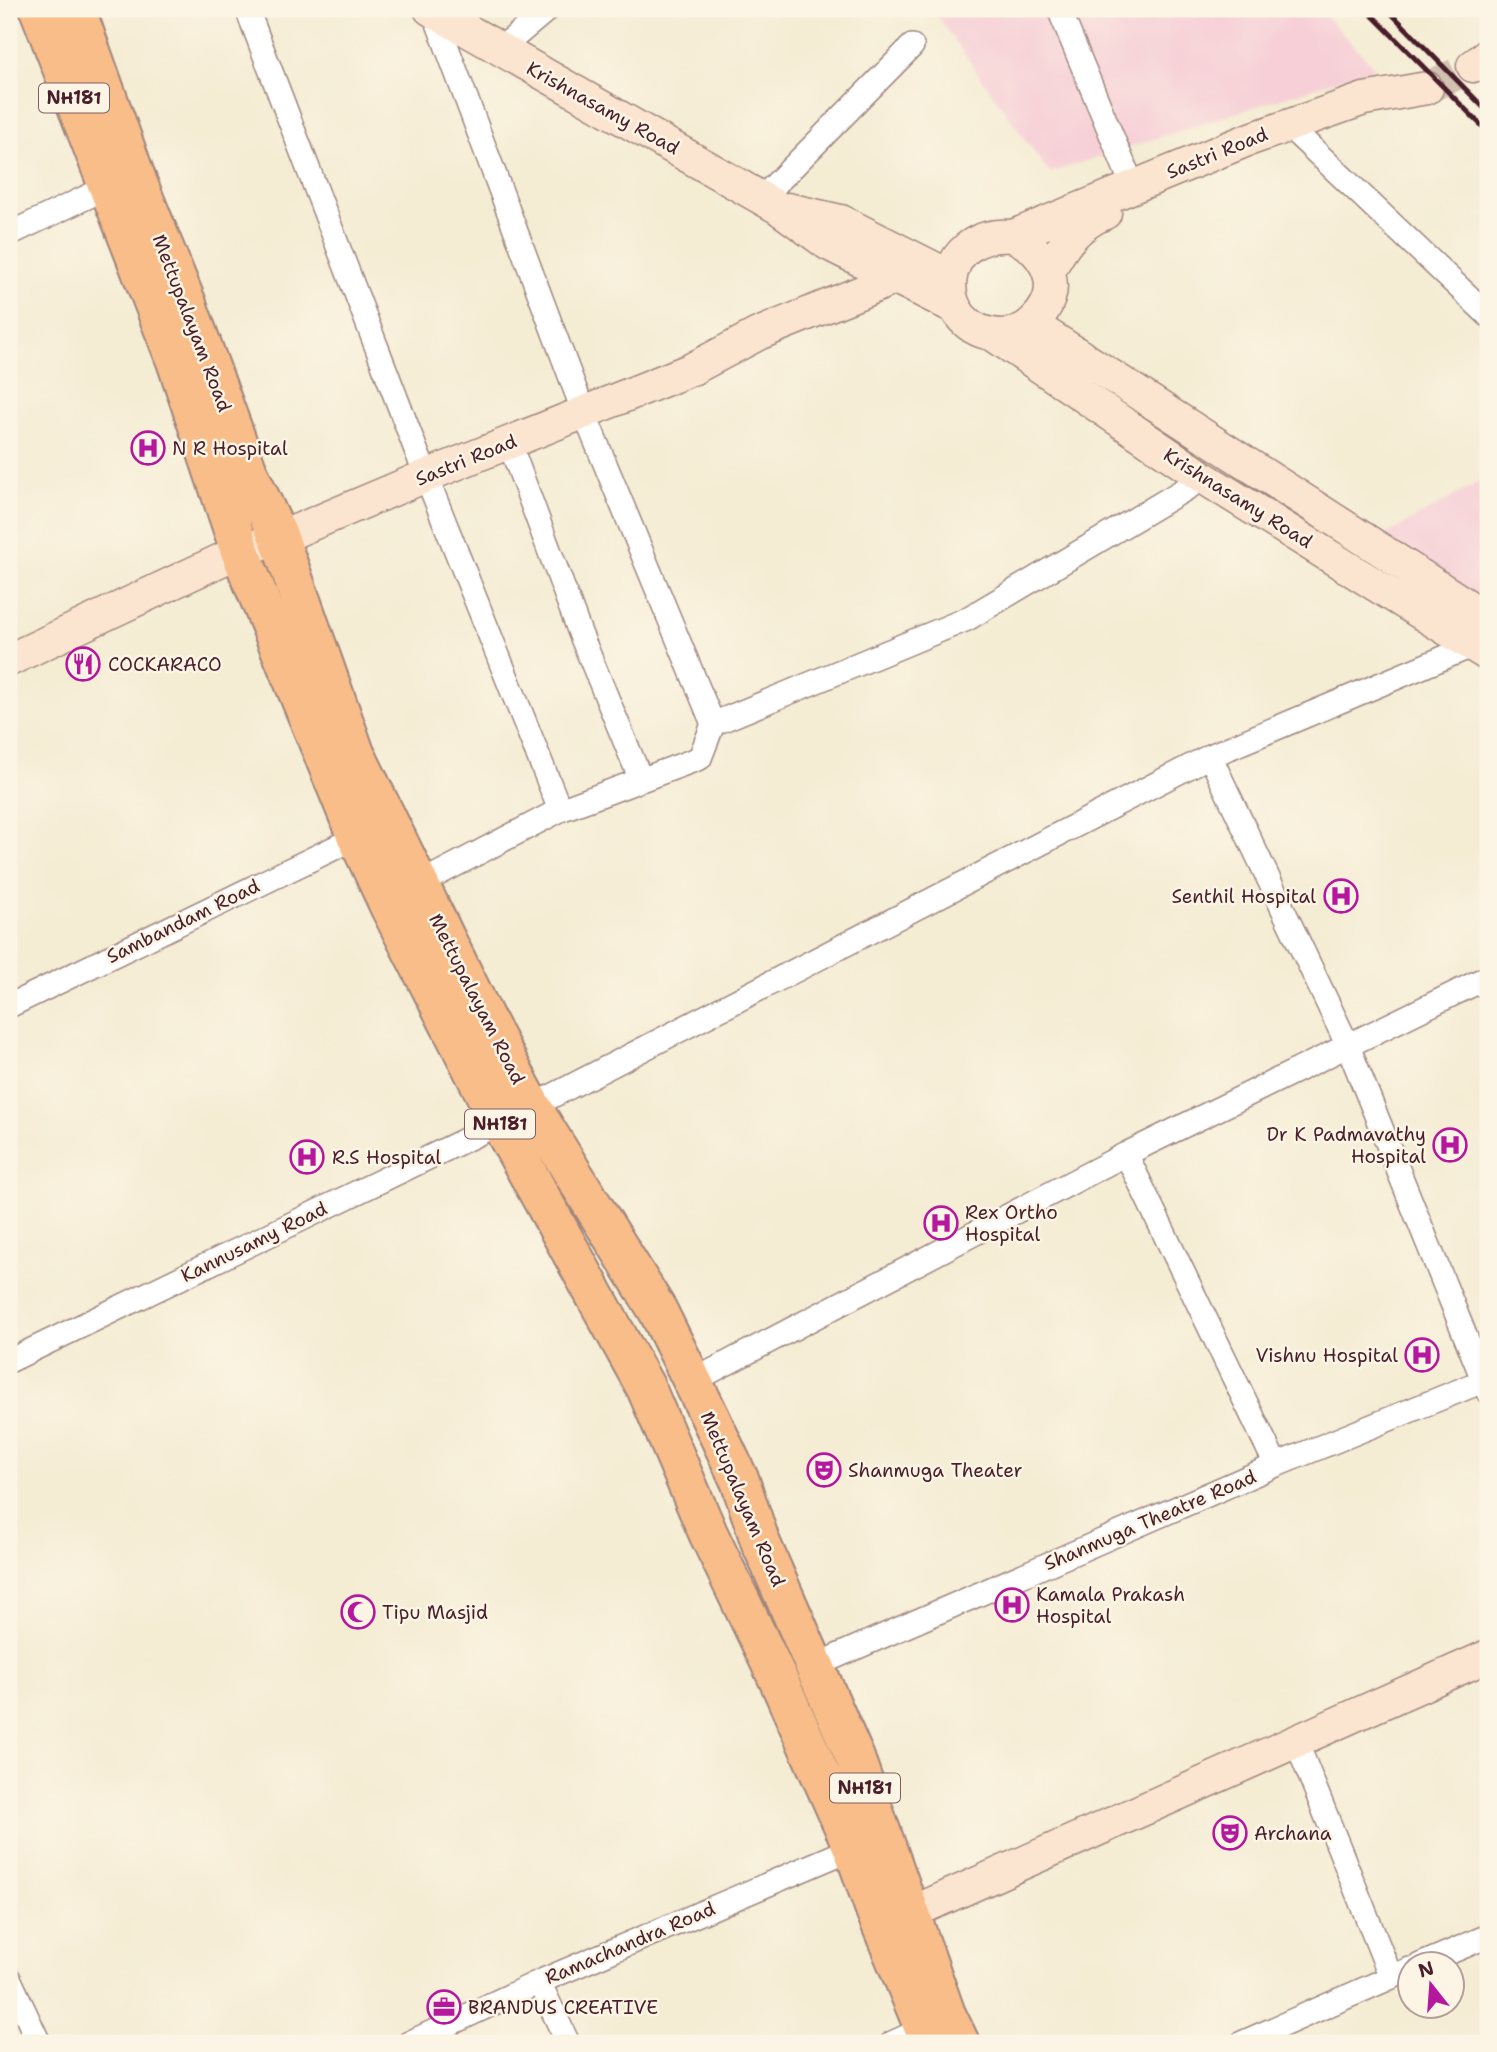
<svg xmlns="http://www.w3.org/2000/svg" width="1497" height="2052" font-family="'Shantell Sans',sans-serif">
	<rect width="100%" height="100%" fill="#fcf5e5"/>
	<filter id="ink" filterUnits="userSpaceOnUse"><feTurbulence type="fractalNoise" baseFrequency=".0143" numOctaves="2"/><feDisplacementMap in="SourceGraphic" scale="14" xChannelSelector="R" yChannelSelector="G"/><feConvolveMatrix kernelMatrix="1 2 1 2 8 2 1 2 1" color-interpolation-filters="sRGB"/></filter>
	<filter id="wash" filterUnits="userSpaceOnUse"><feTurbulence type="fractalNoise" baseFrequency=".00686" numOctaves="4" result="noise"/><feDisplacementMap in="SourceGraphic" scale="28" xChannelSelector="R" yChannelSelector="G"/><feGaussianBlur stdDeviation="1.57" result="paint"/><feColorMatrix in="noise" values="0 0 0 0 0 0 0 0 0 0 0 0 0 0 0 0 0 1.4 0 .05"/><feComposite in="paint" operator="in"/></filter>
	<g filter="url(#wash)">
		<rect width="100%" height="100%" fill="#f4ecd3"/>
		<!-- built -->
		<path fill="#f6cfd7" d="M 932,9 L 1319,9 L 1375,68 L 1049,173 Z
			M 1488,477 L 1488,610 L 1382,537 Z"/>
	</g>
	<g filter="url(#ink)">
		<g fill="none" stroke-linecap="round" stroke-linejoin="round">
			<!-- secondary-tunnel -->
			<path stroke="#d2c3b1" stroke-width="32" stroke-dasharray="32 16" stroke-linecap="butt" d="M 1427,88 L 1473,66"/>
			<defs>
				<path id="street" d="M 247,9 L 426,476 L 560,810
					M 1059,9 L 1133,187
					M 433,10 L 584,413 L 713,724
					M 499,50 L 548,9
					M 1297,134 L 1488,315
					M 762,198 L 912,46
					M 9,234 L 108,187
					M 509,442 L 580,633 L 641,780
					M 1210,756 L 1348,1046 L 1488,1392
					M 419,884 L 560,810 L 700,758 L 713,724 L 967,619 L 1204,478
					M 9,1006 L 357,837
					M 1126,1154 L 1276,1465
					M 9,1361 L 500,1123 L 1210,756 L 1474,645
					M 691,1382 L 1126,1154 L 1488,977
					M 814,1666 L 1276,1465 L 1488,1379
					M 1296,1741 L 1391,1977
					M 1420,1965 L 1488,1936
					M 9,1978 L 39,2043
					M 539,1982 L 568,2043
					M 409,2043 L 539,1982 L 853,1848
					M 892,2043 L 923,2029
					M 1242,2043 L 1410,1969"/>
				<path id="secondary" d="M 430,9 L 777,207 L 828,244 L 954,307
					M 1473,66 L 1488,55
					M 788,209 L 841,221 L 940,271
					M 1013,236 C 1049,253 1066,291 1034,321 C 1025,330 1012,335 1000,335 C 931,332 932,229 1013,236 L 1245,141 L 1364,99 L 1427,88
					M 1049,271 C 1063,244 1077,225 1105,213
					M 1031,324 L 1488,619
					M 992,334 L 1204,478 L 1488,655
					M 9,660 L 240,551 L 279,538 L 426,476 L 692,369 L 758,334 L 928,265
					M 888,1923 L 1488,1656"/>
				<path id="highway" d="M 39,9 L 176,361 L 240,551 L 357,837 L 389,906 L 500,1123 L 646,1388 L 708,1533 L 778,1679 L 853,1848 L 875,1910 L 930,2043
					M 76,9 L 139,186 L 187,304 L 249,474 L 279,538 L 355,753 L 488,1025 L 532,1107 L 658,1311 L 710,1417 L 740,1481 L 760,1541 L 855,1758 L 946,2014 L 960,2043"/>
			</defs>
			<!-- street casing -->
			<use href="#street" stroke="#9f867f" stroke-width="26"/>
			<!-- secondary casing -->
			<use href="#secondary" stroke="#9f867f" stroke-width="35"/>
			<!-- highway casing -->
			<use href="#highway" stroke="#9f867f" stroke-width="42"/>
			<!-- street -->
			<use href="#street" stroke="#fff" stroke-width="23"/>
			<!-- secondary -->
			<use href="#secondary" stroke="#fce5d0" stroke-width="32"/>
			<!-- highway -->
			<use href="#highway" stroke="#f8bd89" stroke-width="38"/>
			<!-- rail -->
			<path stroke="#4a1f2b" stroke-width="5" d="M 1366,9 L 1488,132
				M 1387,9 L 1488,112"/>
		</g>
	</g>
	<!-- icons -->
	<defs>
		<symbol id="hospital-ring" viewBox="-11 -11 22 22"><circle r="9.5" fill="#fcf5e5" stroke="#b5179e" stroke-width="1.5"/><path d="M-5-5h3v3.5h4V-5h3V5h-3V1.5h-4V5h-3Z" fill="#b5179e"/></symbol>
		<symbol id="restaurant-ring" viewBox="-11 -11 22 22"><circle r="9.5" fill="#fcf5e5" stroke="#b5179e" stroke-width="1.5"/><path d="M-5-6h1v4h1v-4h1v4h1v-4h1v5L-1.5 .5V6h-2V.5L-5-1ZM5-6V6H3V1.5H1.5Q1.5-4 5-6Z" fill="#b5179e"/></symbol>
		<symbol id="theatre-ring" viewBox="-11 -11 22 22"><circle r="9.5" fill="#fcf5e5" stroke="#b5179e" stroke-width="1.5"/><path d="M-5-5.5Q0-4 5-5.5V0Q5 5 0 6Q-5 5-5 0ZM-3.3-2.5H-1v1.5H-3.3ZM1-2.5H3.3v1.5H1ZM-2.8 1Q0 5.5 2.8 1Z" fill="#b5179e"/></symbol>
		<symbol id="mosque-ring" viewBox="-11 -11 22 22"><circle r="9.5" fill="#fcf5e5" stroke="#b5179e" stroke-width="1.5"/><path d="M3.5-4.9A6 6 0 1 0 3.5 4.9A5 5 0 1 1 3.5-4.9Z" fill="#b5179e"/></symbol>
		<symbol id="office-ring" viewBox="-11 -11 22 22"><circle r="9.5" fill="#fcf5e5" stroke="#b5179e" stroke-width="1.5"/><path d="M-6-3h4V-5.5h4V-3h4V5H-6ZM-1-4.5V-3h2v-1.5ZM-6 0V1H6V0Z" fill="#b5179e"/></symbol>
	</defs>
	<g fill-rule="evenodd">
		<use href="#hospital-ring" x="129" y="429" width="38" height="38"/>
		<use href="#restaurant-ring" x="64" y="645" width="38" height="38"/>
		<use href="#hospital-ring" x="1322" y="877" width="38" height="38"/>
		<use href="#hospital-ring" x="1431" y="1126" width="38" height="38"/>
		<use href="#hospital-ring" x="288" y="1138" width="38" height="38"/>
		<use href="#hospital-ring" x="922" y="1204" width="38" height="38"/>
		<use href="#hospital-ring" x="1403" y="1336" width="38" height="38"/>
		<use href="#theatre-ring" x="805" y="1451" width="38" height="38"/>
		<use href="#hospital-ring" x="993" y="1586" width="38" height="38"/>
		<use href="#mosque-ring" x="339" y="1593" width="38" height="38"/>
		<use href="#theatre-ring" x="1211" y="1814" width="38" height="38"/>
		<use href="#office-ring" x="425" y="1988" width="38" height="38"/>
	</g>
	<g text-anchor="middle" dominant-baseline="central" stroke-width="5" stroke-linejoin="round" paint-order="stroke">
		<!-- shield labels -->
		<g fill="#fcf5e5" stroke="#7f5f63" stroke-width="2">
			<rect x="39" y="83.5" width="70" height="29" rx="5"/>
			<rect x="465" y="1109.5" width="70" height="29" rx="5"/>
			<rect x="830" y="1773.5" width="70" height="29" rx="5"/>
		</g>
		<g font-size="18" font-weight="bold" fill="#4a1f2b">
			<text x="74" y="98">NH181</text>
			<text x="500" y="1124">NH181</text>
			<text x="865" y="1788">NH181</text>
		</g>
		<!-- street labels -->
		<g font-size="19" fill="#4a1f2b" stroke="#fcf5e5">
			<text transform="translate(603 108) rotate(29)">Krishnasamy Road</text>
			<text transform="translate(1217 153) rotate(-22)">Sastri Road</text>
			<text transform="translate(192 323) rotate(69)">Mettupalayam Road</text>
			<text transform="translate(466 460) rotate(-22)">Sastri Road</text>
			<text transform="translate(1238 498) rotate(32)">Krishnasamy Road</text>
			<text transform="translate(183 921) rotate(-26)">Sambandam Road</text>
			<text transform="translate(477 999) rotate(63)">Mettupalayam Road</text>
			<text transform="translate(254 1242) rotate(-26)">Kannusamy Road</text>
			<text transform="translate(743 1499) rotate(67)">Mettupalayam Road</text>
			<text transform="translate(1150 1520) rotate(-23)">Shanmuga Theatre Road</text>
			<text transform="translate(630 1943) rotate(-23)">Ramachandra Road</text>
		</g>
		<!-- poi labels -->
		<g font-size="19" fill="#4a1f2b" stroke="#fcf5e5" text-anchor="start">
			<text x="172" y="448">N R Hospital</text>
			<text x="108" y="664">COCKARACO</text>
			<text x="1316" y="896" text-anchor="end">Senthil Hospital</text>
			<text x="1426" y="1134" text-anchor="end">Dr K Padmavathy<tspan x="1426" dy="22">Hospital</tspan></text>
			<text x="332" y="1157">R.S Hospital</text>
			<text x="965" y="1212">Rex Ortho<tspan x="965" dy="22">Hospital</tspan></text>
			<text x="1398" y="1355" text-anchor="end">Vishnu Hospital</text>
			<text x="848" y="1470">Shanmuga Theater</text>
			<text x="1036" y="1594">Kamala Prakash<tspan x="1036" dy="22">Hospital</tspan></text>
			<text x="382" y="1612">Tipu Masjid</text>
			<text x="1254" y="1833">Archana</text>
			<text x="468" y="2007">BRANDUS CREATIVE</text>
		</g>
	</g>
	<!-- margin -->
	<rect width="1497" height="2052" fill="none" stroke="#fcf5e5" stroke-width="35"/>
	<!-- north arrow -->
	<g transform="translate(1431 1985) rotate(343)"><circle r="33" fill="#fcf5e5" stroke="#b59f9b" stroke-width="2"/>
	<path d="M0-5L12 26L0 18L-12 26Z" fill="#b5179e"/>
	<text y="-10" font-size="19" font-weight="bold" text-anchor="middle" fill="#4a1f2b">N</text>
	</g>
</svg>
